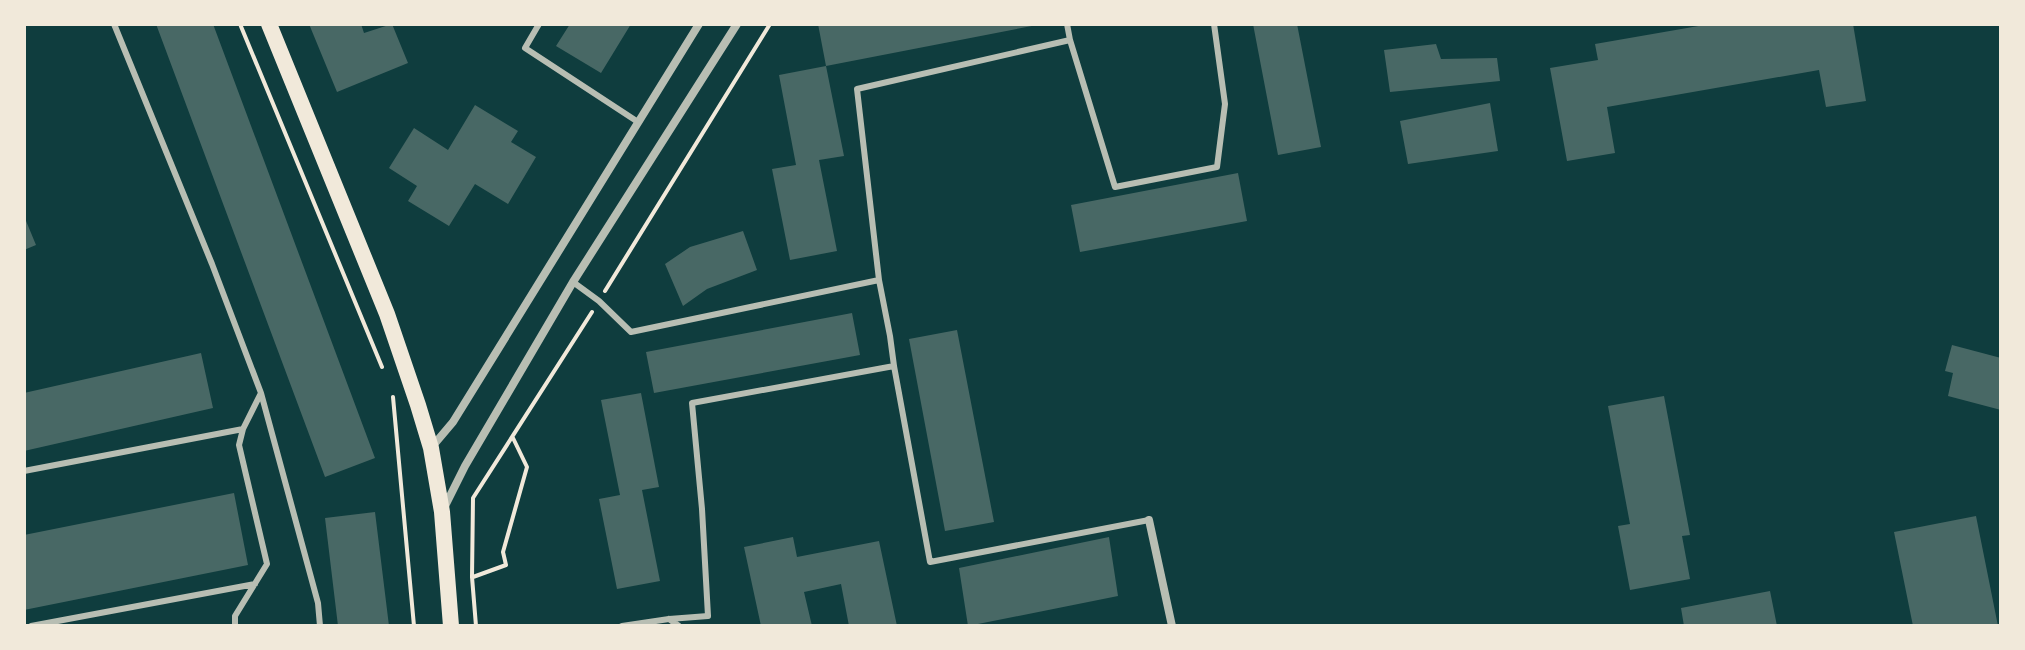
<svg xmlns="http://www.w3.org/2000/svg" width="2025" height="650" font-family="'Noto Sans',sans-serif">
	<rect width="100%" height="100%" fill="#0f3d3e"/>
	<!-- building -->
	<path fill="#486865" d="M 156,24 L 213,24 L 375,458 L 325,477 Z
		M 309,24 L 361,24 L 364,33 L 392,24 L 408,63 L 337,92 Z
		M 570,24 L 631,24 L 601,73 L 556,46 Z
		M 818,24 L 1037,24 L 1037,25 L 826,66 Z
		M 1253,24 L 1297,24 L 1321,147 L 1278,155 Z
		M 1710,24 L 1853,24 L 1866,101 L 1826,107 L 1819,70 L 1607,107 L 1615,153 L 1567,161 L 1550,68 L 1598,60 L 1595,44 Z
		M 1436,44 L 1441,59 L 1497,58 L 1500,81 L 1390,92 L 1384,50 Z
		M 826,66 L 844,156 L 819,160 L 837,251 L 790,260 L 772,169 L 796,165 L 779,75 Z
		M 1490,103 L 1498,151 L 1408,164 L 1400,121 Z
		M 475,105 L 518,131 L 511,142 L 536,157 L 508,204 L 475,184 L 449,226 L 408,201 L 417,186 L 389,168 L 414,128 L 448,150 Z
		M 1238,173 L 1247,221 L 1080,252 L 1071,205 Z
		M 24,216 L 36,245 L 24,250 Z
		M 743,231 L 757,270 L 707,289 L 683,306 L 665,264 L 690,247 Z
		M 852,313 L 860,355 L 654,393 L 646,352 Z
		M 957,330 L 994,522 L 945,531 L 909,339 Z
		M 1952,345 L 2001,358 L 2001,410 L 1948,396 L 1953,373 L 1945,371 Z
		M 201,353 L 213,408 L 24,451 L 24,393 Z
		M 641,393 L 659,487 L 642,490 L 660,581 L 617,589 L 599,499 L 620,495 L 601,400 Z
		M 1664,396 L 1690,535 L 1682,536 L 1690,579 L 1630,590 L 1618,526 L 1630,524 L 1608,406 Z
		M 234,493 L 248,565 L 24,610 L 24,535 Z
		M 375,512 L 389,626 L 338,626 L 325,518 Z
		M 1976,516 L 1998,626 L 1913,626 L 1894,532 Z
		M 793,537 L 797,557 L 879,541 L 897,626 L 849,626 L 841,584 L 804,592 L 812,626 L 761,626 L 744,547 Z
		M 1109,537 L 1118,596 L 968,626 L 959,568 Z
		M 1770,591 L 1777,626 L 1684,626 L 1681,608 Z"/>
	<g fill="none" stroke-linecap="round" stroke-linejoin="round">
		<!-- path -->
		<path stroke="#f1e9da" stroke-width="4" d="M 240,24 L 382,367
			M 605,291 L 770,24
			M 393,397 L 414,626
			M 473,577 L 506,565 L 503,552 L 527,467 L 513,438
			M 476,626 L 472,577 L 473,498 L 592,312"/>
		<!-- service -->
		<path stroke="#b8beb3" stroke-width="6" d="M 114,24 L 212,264 L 261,393 L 243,429 L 239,445 L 267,564 L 235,616 L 235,626
			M 539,24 L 525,48 L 638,122
			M 1070,40 L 1115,187 L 1217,167 L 1225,104 L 1214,24
			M 573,282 L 599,301 L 631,332 L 879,280 L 857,89 L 1070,40 L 1067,24
			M 894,366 L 930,562 L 1149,520
			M 261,393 L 318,603 L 320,626
			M 24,471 L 243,429
			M 669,619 L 679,626
			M 31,626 L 255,584
			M 622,626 L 669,619 L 708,616 L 702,509 L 692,403 L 894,366 L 890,336 L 879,280"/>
		<!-- minor -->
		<path stroke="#b8beb3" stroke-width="8" d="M 431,448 L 453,422 L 699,24
			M 444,508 L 465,466 L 573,282 L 737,24
			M 1149,520 L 1172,626"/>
		<!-- secondary -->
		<path stroke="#f1e9da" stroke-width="16" d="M 269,24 L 387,314 L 418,405 L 431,448 L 442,512 L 451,626"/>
	</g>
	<!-- border -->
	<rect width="2025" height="650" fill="none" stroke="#f1e9da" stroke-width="52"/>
</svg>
